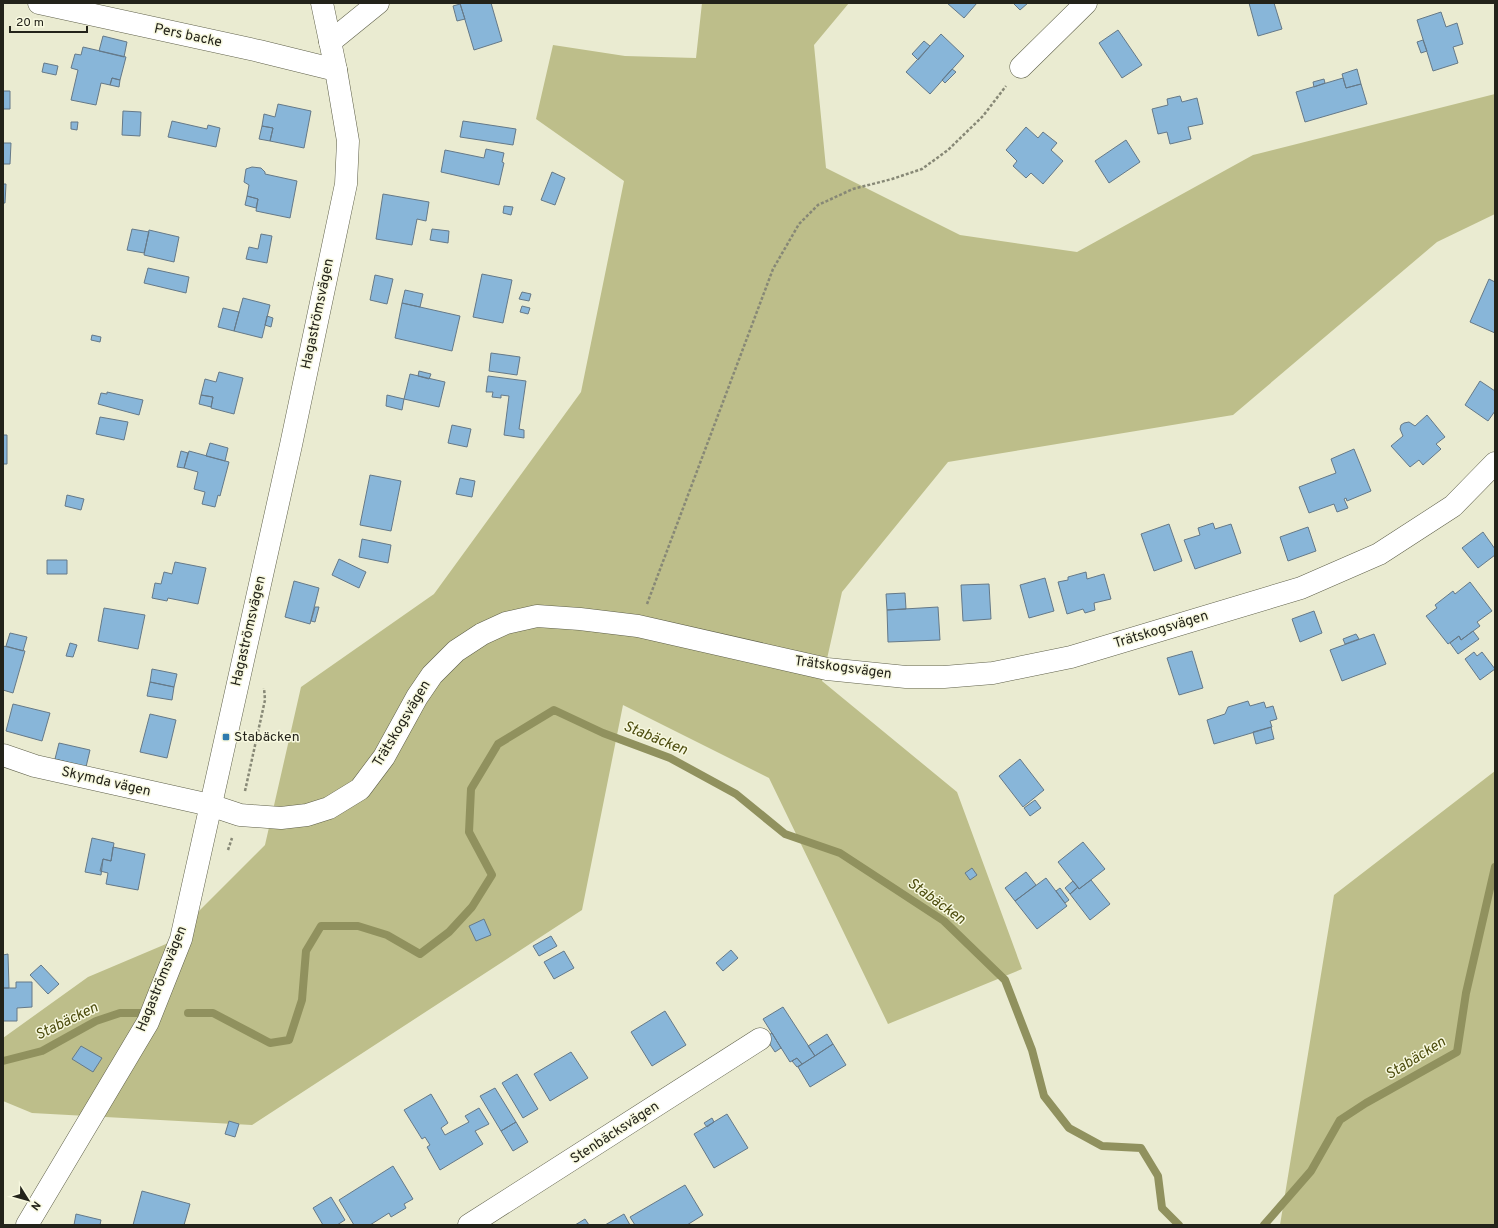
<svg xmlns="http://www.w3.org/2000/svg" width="1498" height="1228" font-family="Overpass,sans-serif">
	<rect width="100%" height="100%" fill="#eaebd1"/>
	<!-- forest -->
	<path fill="#bdbe8a" d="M 702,3 L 849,3 L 814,45 L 826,168 L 960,235 L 1077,252 L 1253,155 L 1495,94 L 1495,214 L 1437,242 L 1233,415 L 948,462 L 842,592 L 822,681 L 957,792 L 1022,969 L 888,1024 L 769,778 L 623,705 L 582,910 L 252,1125 L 32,1113 L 3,1101 L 3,1038 L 88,977 L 166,944 L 265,845 L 301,687 L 434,594 L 581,392 L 624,181 L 536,119 L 553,45 L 625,56 L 696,58 Z
		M 1495,771 L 1495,1225 L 1280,1225 L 1334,895 Z"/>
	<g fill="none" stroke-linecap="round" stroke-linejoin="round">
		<!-- stream -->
		<path stroke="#90915e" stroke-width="8" d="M 188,1013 L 213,1013 L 270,1043 L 289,1040 L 302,1000 L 306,951 L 321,926 L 358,926 L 387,935 L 420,954 L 449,932 L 472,907 L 492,875 L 469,832 L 471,789 L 498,744 L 554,710 L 603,733 L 670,758 L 736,794 L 785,834 L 840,853 L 944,921 L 1005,980 L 1032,1050 L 1044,1096 L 1069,1128 L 1102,1146 L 1141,1148 L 1158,1176 L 1162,1208 L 1179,1225
			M 3,1061 L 42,1051 L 96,1021 L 120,1013 L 144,1013
			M 1264,1225 L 1311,1171 L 1340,1120 L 1366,1103 L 1457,1052 L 1466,993 L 1495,867"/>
	</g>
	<!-- building -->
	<path fill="#88b6d9" stroke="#657988" d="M 460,3 L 491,3 L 502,41 L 474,50 Z
		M 947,3 L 977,3 L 964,18 Z
		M 1013,3 L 1028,3 L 1020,10 Z
		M 1249,3 L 1274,3 L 1282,29 L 1258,36 Z
		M 460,4 L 465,19 L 457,21 L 453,6 Z
		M 1441,12 L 1446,27 L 1457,23 L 1463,44 L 1453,47 L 1458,63 L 1433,71 L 1417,20 Z
		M 1118,30 L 1142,65 L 1122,78 L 1099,43 Z
		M 941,34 L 964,56 L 930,94 L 906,72 Z
		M 103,36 L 127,42 L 124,57 L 99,51 Z
		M 1423,40 L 1427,51 L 1421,53 L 1417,42 Z
		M 924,41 L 930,46 L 918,60 L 912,54 Z
		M 83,47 L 126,57 L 120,80 L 112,78 L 110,85 L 101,83 L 96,105 L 71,100 L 78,70 L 71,68 L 75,54 L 81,55 Z
		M 44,63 L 58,66 L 56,75 L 42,72 Z
		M 952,69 L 956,72 L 945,83 L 942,80 Z
		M 1357,69 L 1361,84 L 1346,88 L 1342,74 Z
		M 112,78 L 120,80 L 119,87 L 110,85 Z
		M 1343,78 L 1346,88 L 1361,84 L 1367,104 L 1305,122 L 1296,92 Z
		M 1324,79 L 1325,83 L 1314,87 L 1313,82 Z
		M 3,91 L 10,91 L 10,109 L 3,109 Z
		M 1180,96 L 1182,102 L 1197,98 L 1203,124 L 1188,127 L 1191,139 L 1170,144 L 1167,132 L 1158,134 L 1152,109 L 1168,105 L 1167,99 Z
		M 278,104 L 311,111 L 304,148 L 270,141 L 273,128 L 262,126 L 264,114 L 275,117 Z
		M 123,111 L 141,112 L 140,136 L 122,135 Z
		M 172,121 L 207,129 L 208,125 L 220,128 L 216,147 L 168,137 Z
		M 463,121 L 516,129 L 513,145 L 460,137 Z
		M 71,122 L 78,122 L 77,130 L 71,129 Z
		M 262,126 L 273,128 L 270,141 L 259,139 Z
		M 1026,127 L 1038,138 L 1043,132 L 1057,143 L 1051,150 L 1063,161 L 1043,184 L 1031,173 L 1026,178 L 1013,166 L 1017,161 L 1006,150 Z
		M 1126,140 L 1140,162 L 1109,183 L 1095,161 Z
		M 3,143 L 11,143 L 10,164 L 3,164 Z
		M 486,149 L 504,153 L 502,162 L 504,163 L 499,185 L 441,172 L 445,150 L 484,158 Z
		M 252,167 L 261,168 L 265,172 L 265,174 L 297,181 L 290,218 L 256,211 L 258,199 L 247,196 L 249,185 L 244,182 L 246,169 Z
		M 552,172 L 565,178 L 555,205 L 541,200 Z
		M 3,184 L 6,184 L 5,203 L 3,203 Z
		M 383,194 L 429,202 L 426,221 L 417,219 L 412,245 L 376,239 Z
		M 247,196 L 258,199 L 256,208 L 245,205 Z
		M 504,206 L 513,207 L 511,215 L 503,213 Z
		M 132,229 L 149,232 L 144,253 L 127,250 Z
		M 432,229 L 449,231 L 448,243 L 430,240 Z
		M 149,230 L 179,237 L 174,262 L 144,255 Z
		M 261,234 L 272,236 L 267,263 L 246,259 L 249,247 L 258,249 Z
		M 148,268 L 189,277 L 186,293 L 144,283 Z
		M 482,274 L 512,280 L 503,323 L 473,317 Z
		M 375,275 L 393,279 L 387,304 L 370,300 Z
		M 1489,279 L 1495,282 L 1495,333 L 1470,322 Z
		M 405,290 L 423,294 L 420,307 L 402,303 Z
		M 522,292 L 531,294 L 529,301 L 519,299 Z
		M 243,298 L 270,305 L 262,338 L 234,331 Z
		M 402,303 L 460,316 L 452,351 L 395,338 Z
		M 522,306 L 530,308 L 528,314 L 520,312 Z
		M 223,308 L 239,312 L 234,331 L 218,327 Z
		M 267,316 L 273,318 L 271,327 L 265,325 Z
		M 92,335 L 101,337 L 100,342 L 91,340 Z
		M 491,353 L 520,357 L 517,375 L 489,371 Z
		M 419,371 L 431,374 L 429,379 L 418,376 Z
		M 219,372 L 243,378 L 234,414 L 211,408 L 213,397 L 201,395 L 205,379 L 216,382 Z
		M 410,374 L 445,382 L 439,407 L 404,399 Z
		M 488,376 L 526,381 L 519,429 L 524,430 L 524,438 L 504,435 L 509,396 L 501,395 L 501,398 L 492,397 L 493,392 L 486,392 Z
		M 1480,381 L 1495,391 L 1495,411 L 1488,421 L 1465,405 Z
		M 107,392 L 143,400 L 139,415 L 98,404 L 101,393 L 107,394 Z
		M 201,395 L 213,397 L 211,407 L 199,404 Z
		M 387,395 L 404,399 L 402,410 L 386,406 Z
		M 1427,415 L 1445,437 L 1436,444 L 1441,449 L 1423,465 L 1419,460 L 1410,467 L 1391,446 L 1403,436 L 1400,429 L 1401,425 L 1404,423 L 1409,422 L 1415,426 Z
		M 100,417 L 128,422 L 124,440 L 96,434 Z
		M 452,425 L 471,429 L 467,447 L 448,443 Z
		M 3,435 L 7,435 L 7,464 L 3,464 Z
		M 210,443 L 228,448 L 225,461 L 206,456 Z
		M 1354,449 L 1371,491 L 1347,501 L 1346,498 L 1344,499 L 1348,508 L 1337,512 L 1334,504 L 1309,513 L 1299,487 L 1336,473 L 1331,459 Z
		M 181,451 L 188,453 L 184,468 L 177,467 Z
		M 189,451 L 229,462 L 220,496 L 218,495 L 215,507 L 202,504 L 205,492 L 194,489 L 198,472 L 184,468 Z
		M 370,475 L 401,481 L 391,531 L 360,525 Z
		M 460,478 L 475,481 L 472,497 L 456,494 Z
		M 67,495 L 84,499 L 81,510 L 65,506 Z
		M 1213,523 L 1215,529 L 1231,524 L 1241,553 L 1195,569 L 1184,540 L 1200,535 L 1198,528 Z
		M 1169,524 L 1182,561 L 1154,571 L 1141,534 Z
		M 1308,527 L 1316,551 L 1288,561 L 1280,537 Z
		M 1483,532 L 1495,549 L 1495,555 L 1478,568 L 1462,548 Z
		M 362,539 L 391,545 L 388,563 L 359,557 Z
		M 339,559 L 366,572 L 359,588 L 332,575 Z
		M 47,560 L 67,560 L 67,574 L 47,574 Z
		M 175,562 L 206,568 L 198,604 L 168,598 L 167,601 L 152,598 L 155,583 L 161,584 L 164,572 L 172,574 Z
		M 1086,572 L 1087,579 L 1104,574 L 1111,599 L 1094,603 L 1095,610 L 1085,613 L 1083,609 L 1067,614 L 1058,582 L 1068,580 L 1068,577 Z
		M 1045,578 L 1054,611 L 1029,618 L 1020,585 Z
		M 294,581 L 319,588 L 310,624 L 285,617 Z
		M 1470,582 L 1492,611 L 1477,622 L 1480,626 L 1461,640 L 1459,636 L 1448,644 L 1426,616 L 1437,608 L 1435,605 L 1453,591 L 1455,594 Z
		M 989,584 L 991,619 L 963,621 L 961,585 Z
		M 905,593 L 906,609 L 887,610 L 886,594 Z
		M 315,607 L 319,607 L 315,622 L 311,621 Z
		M 938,607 L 940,640 L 888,642 L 887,610 Z
		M 104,608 L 145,615 L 138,649 L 98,641 Z
		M 1314,611 L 1322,633 L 1300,642 L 1292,619 Z
		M 1473,631 L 1479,639 L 1458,654 L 1450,643 L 1459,636 L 1461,640 Z
		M 10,633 L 27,637 L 23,651 L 6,646 Z
		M 1356,634 L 1359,639 L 1345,644 L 1343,639 Z
		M 1374,634 L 1386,664 L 1342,681 L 1330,650 Z
		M 70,643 L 77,645 L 73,657 L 66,656 Z
		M 3,646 L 25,651 L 13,693 L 3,690 Z
		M 1192,651 L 1203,688 L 1179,695 L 1167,658 Z
		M 1474,652 L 1477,656 L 1482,652 L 1495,669 L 1480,680 L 1465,659 Z
		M 152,669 L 177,674 L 174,687 L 150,682 Z
		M 150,682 L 174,687 L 172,700 L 147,696 Z
		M 1248,701 L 1250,706 L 1264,702 L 1266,708 L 1273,706 L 1277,719 L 1270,721 L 1272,727 L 1214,744 L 1207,720 L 1225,714 L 1228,707 Z
		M 13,704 L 50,713 L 42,741 L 6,731 Z
		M 150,714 L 176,720 L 167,758 L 140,752 Z
		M 1271,727 L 1274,739 L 1256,744 L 1253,732 Z
		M 59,743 L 90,750 L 86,767 L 55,759 Z
		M 1020,759 L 1044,790 L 1023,807 L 999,776 Z
		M 1035,800 L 1041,808 L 1030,816 L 1024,808 Z
		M 92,838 L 114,843 L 111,861 L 103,859 L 101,875 L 85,872 Z
		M 1083,842 L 1105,869 L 1079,889 L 1058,862 Z
		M 113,847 L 145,854 L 138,890 L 106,884 L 108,873 L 100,871 L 103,859 L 111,861 Z
		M 972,868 L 977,875 L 970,880 L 965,873 Z
		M 1026,872 L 1036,885 L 1015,901 L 1005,888 Z
		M 1046,878 L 1067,906 L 1037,929 L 1015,901 Z
		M 1091,880 L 1110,904 L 1090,920 L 1070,894 L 1078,887 L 1079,889 Z
		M 1073,881 L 1078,887 L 1070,894 L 1065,888 Z
		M 1060,888 L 1069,900 L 1065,903 L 1056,891 Z
		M 484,919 L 491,935 L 476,941 L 469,926 Z
		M 551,936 L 557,946 L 539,956 L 533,946 Z
		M 731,950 L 738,958 L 723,971 L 716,963 Z
		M 564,951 L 574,968 L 554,979 L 544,962 Z
		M 8,954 L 9,988 L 3,988 L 3,955 Z
		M 41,965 L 59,984 L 48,994 L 30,975 Z
		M 16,982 L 32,982 L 32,1007 L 17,1008 L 17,1021 L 3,1021 L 3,988 L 16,988 Z
		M 783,1007 L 815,1056 L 802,1064 L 797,1058 L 790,1062 L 763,1019 Z
		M 665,1011 L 686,1045 L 652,1066 L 631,1032 Z
		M 772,1033 L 781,1048 L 775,1052 L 765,1037 Z
		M 827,1034 L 833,1044 L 815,1056 L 808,1046 Z
		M 833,1044 L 846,1065 L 810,1087 L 798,1067 Z
		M 81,1046 L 102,1058 L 93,1072 L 72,1059 Z
		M 571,1052 L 588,1078 L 550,1101 L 534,1074 Z
		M 797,1058 L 802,1064 L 797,1067 L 792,1061 Z
		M 517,1074 L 538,1109 L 523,1118 L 502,1083 Z
		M 495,1088 L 516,1122 L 501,1131 L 480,1096 Z
		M 431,1094 L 448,1123 L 441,1128 L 445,1135 L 469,1122 L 465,1116 L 479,1108 L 489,1124 L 475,1131 L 483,1144 L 440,1170 L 427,1147 L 430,1145 L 425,1137 L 422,1139 L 404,1110 Z
		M 727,1114 L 748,1148 L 714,1168 L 694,1134 Z
		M 712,1118 L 714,1122 L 707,1127 L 704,1123 Z
		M 229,1121 L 239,1124 L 235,1137 L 225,1134 Z
		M 516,1122 L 528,1142 L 513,1151 L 501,1131 Z
		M 393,1166 L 413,1199 L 404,1204 L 406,1208 L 391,1217 L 389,1213 L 370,1225 L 354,1225 L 339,1200 Z
		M 685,1185 L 703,1215 L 687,1225 L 635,1225 L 630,1217 Z
		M 142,1191 L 190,1204 L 184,1225 L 133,1225 Z
		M 331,1197 L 345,1220 L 337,1225 L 323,1225 L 313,1208 Z
		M 76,1214 L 101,1220 L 100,1225 L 74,1225 Z
		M 624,1214 L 630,1225 L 605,1225 Z
		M 585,1219 L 589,1225 L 575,1225 Z"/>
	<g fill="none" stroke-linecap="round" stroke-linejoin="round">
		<defs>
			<path id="minor" d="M 39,3 L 259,51 L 336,70
				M 330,42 L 378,3
				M 1021,67 L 1086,3
				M 3,755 L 35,766 L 210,805 L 240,815 L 281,818 L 307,815 L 329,808 L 360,789 L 384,757 L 417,697 L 432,675 L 456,651 L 482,634 L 506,623 L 537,616 L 580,619 L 638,626 L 827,669 L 906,677 L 944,677 L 993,673 L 1071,657 L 1301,588 L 1379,554 L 1453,506 L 1495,463
				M 469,1225 L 760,1039"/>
			<path id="tertiary" d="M 27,1225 L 148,1022 L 181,939 L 291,445 L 346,184 L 348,141 L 336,70 L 322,3"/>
		</defs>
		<!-- minor casing -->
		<use href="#minor" stroke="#5f604a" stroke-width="23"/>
		<!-- tertiary casing -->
		<use href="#tertiary" stroke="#5f604a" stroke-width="23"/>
		<!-- path -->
		<path stroke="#878876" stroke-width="2.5" stroke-dasharray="3 2" stroke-linecap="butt" d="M 647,604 L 773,269 L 799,224 L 818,205 L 853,189 L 892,179 L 922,169 L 948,150 L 983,116 L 1006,86
			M 245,791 L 265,700 L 264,688
			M 228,850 L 232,838"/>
		<!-- minor -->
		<use href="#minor" stroke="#fff" stroke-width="22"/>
		<!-- tertiary -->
		<use href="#tertiary" stroke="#fff" stroke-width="22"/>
	</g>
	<!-- markers -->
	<rect fill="#2f7bae" stroke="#f7f8df" stroke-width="1.5" x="222" y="733" width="8" height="8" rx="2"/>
	<g text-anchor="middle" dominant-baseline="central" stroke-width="3" stroke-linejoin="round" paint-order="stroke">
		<!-- street labels -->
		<g font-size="14" fill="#23231a" stroke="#f7f8df">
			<text transform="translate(188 36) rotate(12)">Pers backe</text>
			<text transform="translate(318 314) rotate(-78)">Hagaströmsvägen</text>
			<text transform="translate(1161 630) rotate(-17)">Trätskogsvägen</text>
			<text transform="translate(249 631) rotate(-77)">Hagaströmsvägen</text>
			<text transform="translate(843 668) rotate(8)">Trätskogsvägen</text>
			<text transform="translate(402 724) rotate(-59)">Trätskogsvägen</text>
			<text transform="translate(106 782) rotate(13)">Skymda vägen</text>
			<text transform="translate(162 979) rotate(-68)">Hagaströmsvägen</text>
			<text transform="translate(615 1133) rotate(-33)">Stenbäcksvägen</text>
		</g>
		<!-- poi labels -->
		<g font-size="14" fill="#23231a" stroke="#f7f8df" text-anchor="start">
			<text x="234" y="737">Stabäcken</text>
		</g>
		<!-- water labels -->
		<g font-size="15" font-style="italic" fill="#4c4c0d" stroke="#f7f8df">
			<text transform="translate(655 739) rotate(22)">Stabäcken</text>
			<text transform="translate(936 902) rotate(36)">Stabäcken</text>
			<text transform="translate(67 1022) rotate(-26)">Stabäcken</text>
			<text transform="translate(1416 1059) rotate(-32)">Stabäcken</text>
		</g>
	</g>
	<!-- border -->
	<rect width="1498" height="1228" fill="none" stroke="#23231a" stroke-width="8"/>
	<!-- north arrow -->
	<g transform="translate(28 1200) rotate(127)" stroke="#f7f8df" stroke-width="3" paint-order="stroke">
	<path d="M0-3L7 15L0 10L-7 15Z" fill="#23231a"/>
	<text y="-6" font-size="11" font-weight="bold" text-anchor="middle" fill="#23231a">N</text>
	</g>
	<!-- scale -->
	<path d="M10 26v6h77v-6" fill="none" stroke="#23231a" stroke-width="2"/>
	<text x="16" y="26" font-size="12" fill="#23231a" stroke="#f7f8df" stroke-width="3" paint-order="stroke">20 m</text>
</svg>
